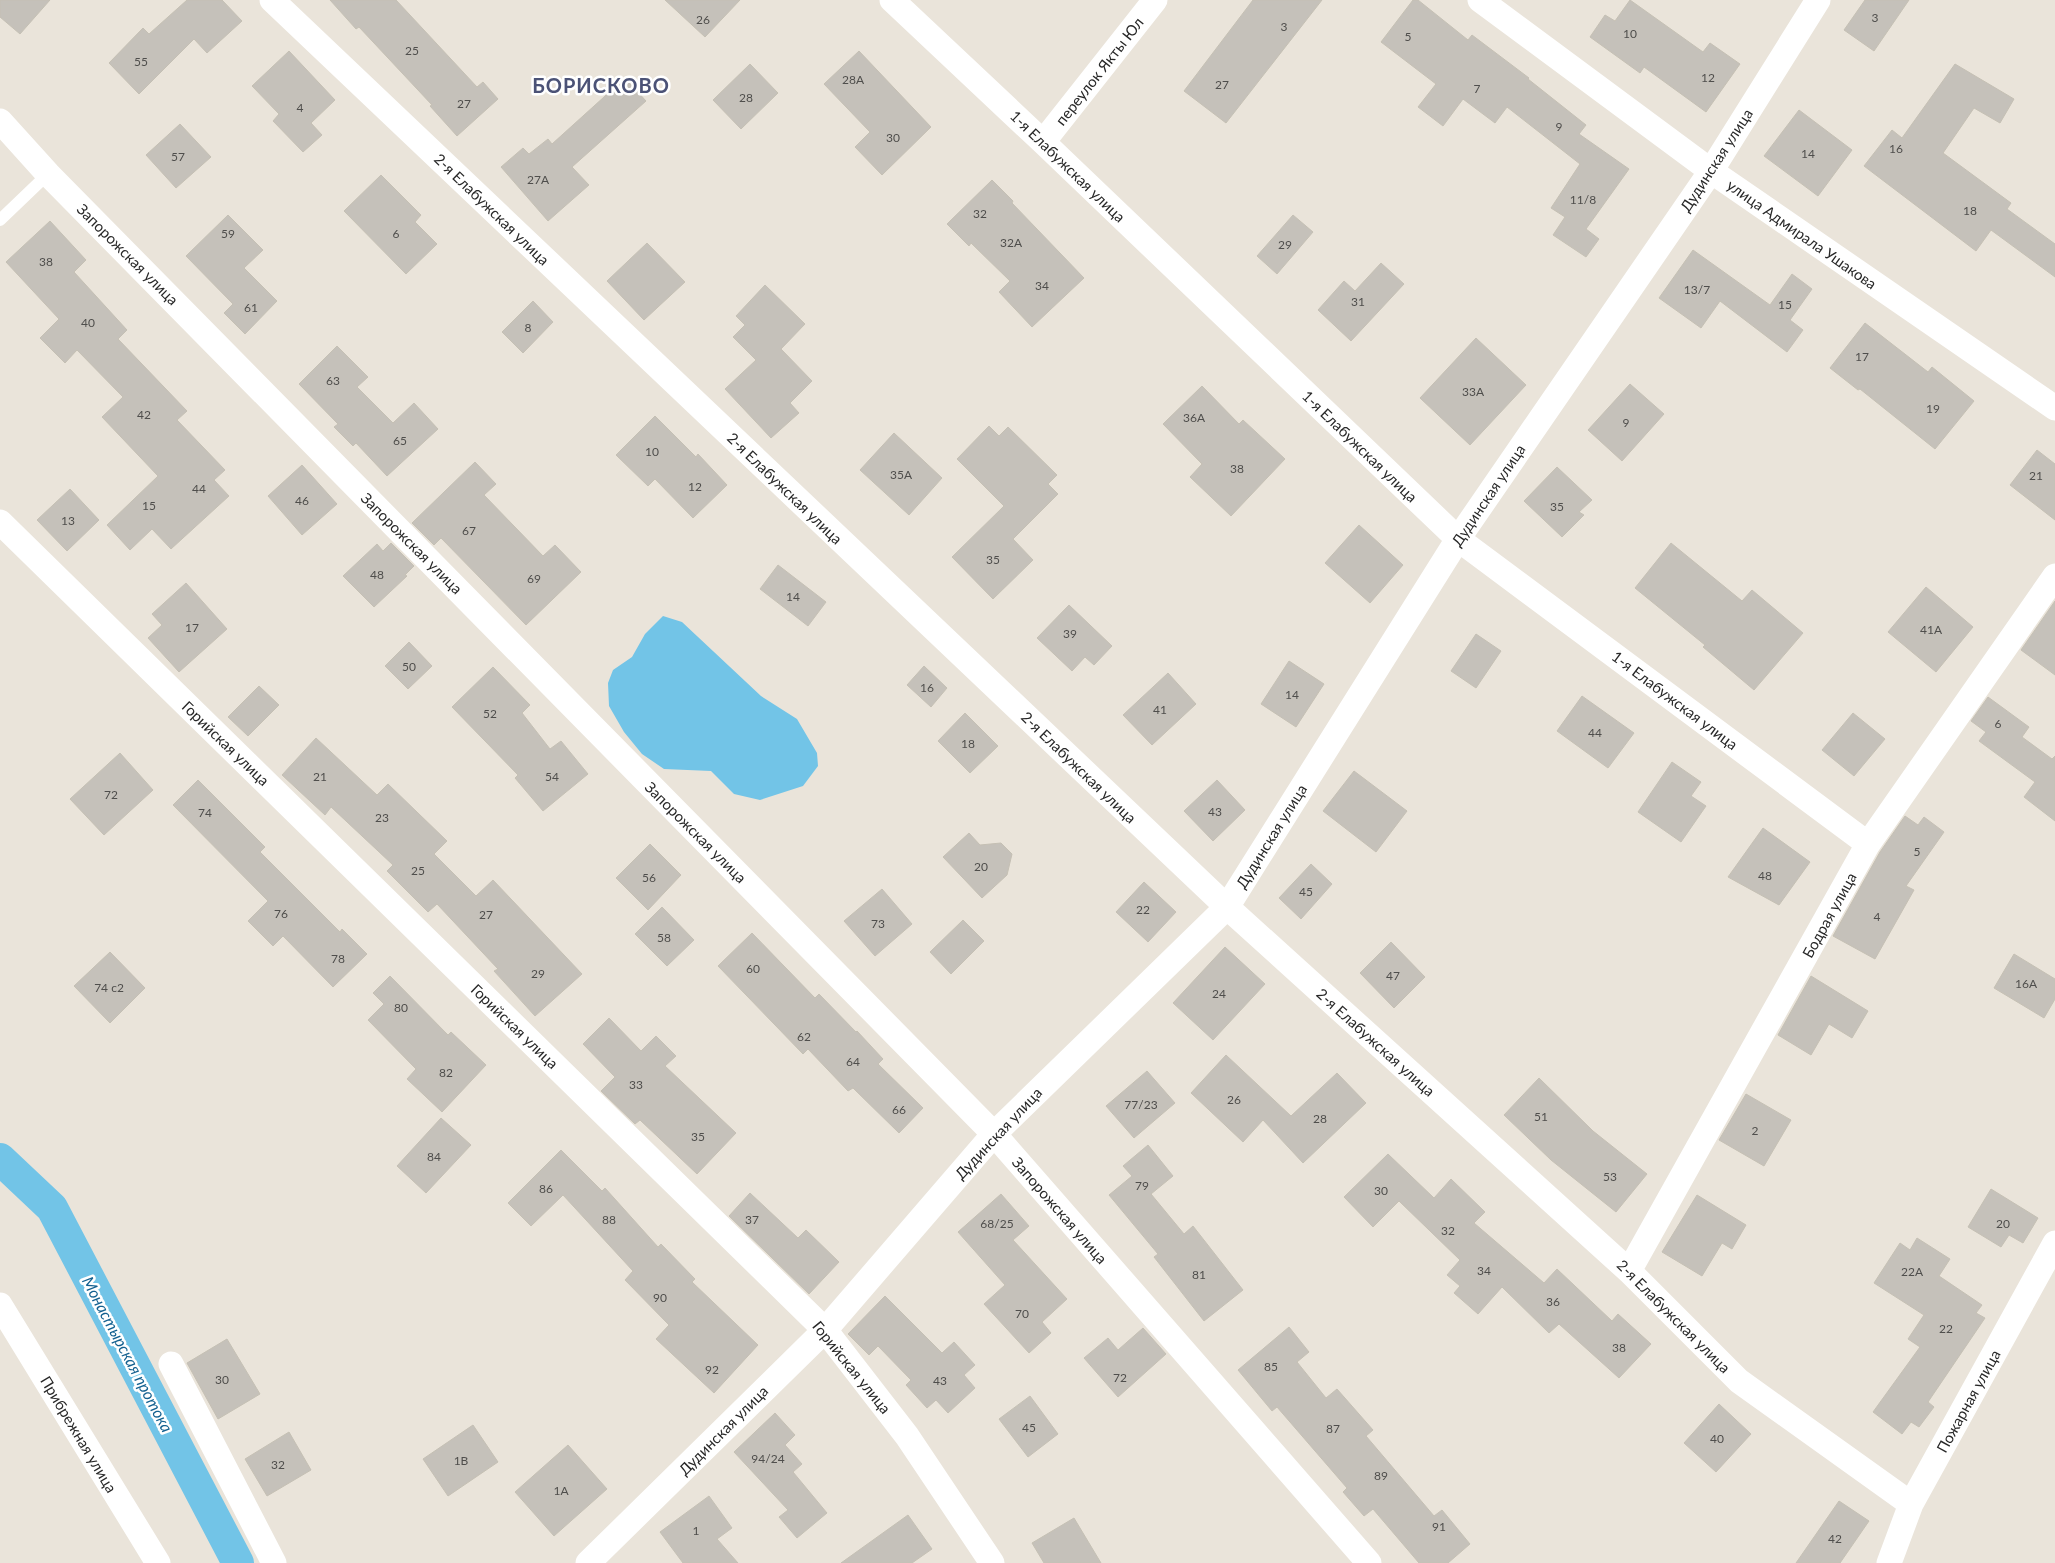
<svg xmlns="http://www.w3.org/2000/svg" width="2055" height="1563" font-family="Lato,sans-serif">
	<rect width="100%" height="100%" fill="#eae4da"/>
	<!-- water -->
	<path fill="#72c4e7" d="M 663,616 L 682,622 L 761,696 L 797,719 L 817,753 L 818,766 L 803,786 L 760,800 L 734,794 L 711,771 L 664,769 L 642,754 L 624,732 L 609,706 L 608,683 L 613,670 L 632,657 L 645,634 Z"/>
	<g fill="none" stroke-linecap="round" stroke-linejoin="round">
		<!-- canal -->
		<path stroke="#72c4e7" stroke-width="32" d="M 0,1159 L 52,1208 L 238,1563"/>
	</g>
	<!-- building -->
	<path fill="#c5c1ba" stroke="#c5c0b4" d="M 0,0 L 50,0 L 20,34 L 0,17 Z
		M 187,0 L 222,0 L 242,21 L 207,53 L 194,39 L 139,94 L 109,63 L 143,28 L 149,34 Z
		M 330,0 L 396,0 L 477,87 L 483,82 L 498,99 L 457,136 L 430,106 L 432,105 L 359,27 L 356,29 Z
		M 665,0 L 740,0 L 705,37 Z
		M 1253,0 L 1322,0 L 1226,123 L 1184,91 Z
		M 1413,0 L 1418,0 L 1468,40 L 1472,35 L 1529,78 L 1528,79 L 1586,125 L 1579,134 L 1629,169 L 1586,229 L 1599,239 L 1586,257 L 1553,235 L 1565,217 L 1551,208 L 1580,164 L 1507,107 L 1495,123 L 1463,99 L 1443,126 L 1418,107 L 1436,84 L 1381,42 Z
		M 1630,0 L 1703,52 L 1710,43 L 1740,64 L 1706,112 L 1644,67 L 1640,73 L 1590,37 L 1605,15 L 1615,21 Z
		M 1865,0 L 1909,0 L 1874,51 L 1844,30 Z
		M 289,51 L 335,100 L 311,123 L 322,135 L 303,152 L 273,121 L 279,114 L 252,86 Z
		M 859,51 L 931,127 L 882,175 L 855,147 L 870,132 L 824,84 Z
		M 750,64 L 778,93 L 741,129 L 713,100 Z
		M 1955,64 L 2014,99 L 2000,123 L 1974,108 L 1943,153 L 2011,203 L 2007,209 L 2055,244 L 2055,277 L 1991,230 L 1976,251 L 1864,166 L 1892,130 L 1902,138 Z
		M 625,78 L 646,101 L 572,167 L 589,185 L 548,221 L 501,167 L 523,148 L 529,154 L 548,139 L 552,144 Z
		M 1799,110 L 1852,150 L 1818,196 L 1764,156 Z
		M 180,124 L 211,157 L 176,188 L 146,155 Z
		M 381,175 L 421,215 L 415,222 L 437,244 L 406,274 L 344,211 Z
		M 992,180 L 1013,201 L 1012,203 L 1084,278 L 1032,327 L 999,292 L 1010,281 L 971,243 L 969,246 L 947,224 Z
		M 228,215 L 263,250 L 244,268 L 277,301 L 245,334 L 224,313 L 233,304 L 186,256 Z
		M 1293,215 L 1313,232 L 1277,274 L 1257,256 Z
		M 50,221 L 86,260 L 74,272 L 127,330 L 118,339 L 187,411 L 177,420 L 225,470 L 214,480 L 229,496 L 171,549 L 152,529 L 130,550 L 107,525 L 158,476 L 102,417 L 123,397 L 77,350 L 65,363 L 40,338 L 59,319 L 6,262 Z
		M 647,243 L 685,282 L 644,320 L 607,281 Z
		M 1693,250 L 1770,305 L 1792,274 L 1812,289 L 1790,320 L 1803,330 L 1787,352 L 1720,301 L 1701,328 L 1659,298 Z
		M 1381,263 L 1404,284 L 1351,341 L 1318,310 L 1344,281 L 1355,291 Z
		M 765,285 L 805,324 L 781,349 L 812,381 L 790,403 L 799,413 L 771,438 L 725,389 L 756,360 L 733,337 L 745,325 L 736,316 Z
		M 533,301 L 553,322 L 523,353 L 502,332 Z
		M 1865,323 L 1928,372 L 1932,367 L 1974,401 L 1935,449 L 1860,389 L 1858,390 L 1830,368 Z
		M 1476,338 L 1526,385 L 1470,445 L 1420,398 Z
		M 337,346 L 368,377 L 357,387 L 393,423 L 414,403 L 438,429 L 387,476 L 356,443 L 353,446 L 334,427 L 338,424 L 299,384 Z
		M 1630,384 L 1664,414 L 1622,461 L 1588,430 Z
		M 1202,386 L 1239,424 L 1243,420 L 1285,459 L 1231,516 L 1190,477 L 1202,464 L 1163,424 Z
		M 655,416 L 696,457 L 698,454 L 727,485 L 693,518 L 655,479 L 648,486 L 616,455 Z
		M 989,426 L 999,436 L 1008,427 L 1057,475 L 1048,484 L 1058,494 L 1013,539 L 1033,560 L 993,599 L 952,557 L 1004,506 L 957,459 Z
		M 894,433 L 942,478 L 909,515 L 860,470 Z
		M 2037,450 L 2055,464 L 2055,520 L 2010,485 Z
		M 475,462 L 496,484 L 484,495 L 543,556 L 555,545 L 581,572 L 526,625 L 441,538 L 434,545 L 412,523 Z
		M 302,465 L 337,504 L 302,535 L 268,496 Z
		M 1557,467 L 1592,500 L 1579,512 L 1584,515 L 1562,537 L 1524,501 Z
		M 70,489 L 99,520 L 67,551 L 37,520 Z
		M 1359,525 L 1403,565 L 1370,603 L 1325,563 Z
		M 391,543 L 414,566 L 405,575 L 407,576 L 374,607 L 343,576 L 377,544 L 383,551 Z
		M 1671,543 L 1742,601 L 1752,590 L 1803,633 L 1754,690 L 1703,647 L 1705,645 L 1635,588 Z
		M 778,565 L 826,602 L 808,626 L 760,589 Z
		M 186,583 L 227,629 L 179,672 L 148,638 L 162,625 L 152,614 Z
		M 1926,587 L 1973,627 L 1936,672 L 1888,632 Z
		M 2055,601 L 2055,675 L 2021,650 Z
		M 1069,605 L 1112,646 L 1094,665 L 1085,657 L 1072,671 L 1037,638 Z
		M 1476,634 L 1501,651 L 1476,688 L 1451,671 Z
		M 409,642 L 432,666 L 408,689 L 385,666 Z
		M 1289,661 L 1324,684 L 1296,727 L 1261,704 Z
		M 924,666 L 947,688 L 931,707 L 907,685 Z
		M 493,667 L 530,705 L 522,713 L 550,749 L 561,741 L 588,774 L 543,811 L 515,778 L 518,775 L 452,707 Z
		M 1168,673 L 1196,704 L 1152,745 L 1123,715 Z
		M 259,686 L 279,705 L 248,736 L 228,717 Z
		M 1582,696 L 1634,733 L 1608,768 L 1557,731 Z
		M 1988,697 L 2029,727 L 2022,737 L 2052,759 L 2055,756 L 2055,821 L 2024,797 L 2035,782 L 1979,741 L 1986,732 L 1971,721 Z
		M 965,713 L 998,746 L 970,773 L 938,741 Z
		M 1853,713 L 1885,739 L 1854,776 L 1822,750 Z
		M 316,738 L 377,795 L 388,784 L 447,841 L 434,854 L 476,896 L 493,880 L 582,974 L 535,1016 L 494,971 L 498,969 L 437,904 L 428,912 L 387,871 L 393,865 L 331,807 L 325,815 L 282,775 Z
		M 120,753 L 153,790 L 104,835 L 70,799 Z
		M 1672,762 L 1701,782 L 1691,796 L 1706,806 L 1681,842 L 1638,812 Z
		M 1354,771 L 1407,811 L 1376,852 L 1323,811 Z
		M 198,780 L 265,847 L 260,852 L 340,932 L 342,929 L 367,954 L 333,987 L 283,936 L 273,946 L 248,921 L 268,901 L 173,805 Z
		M 1217,780 L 1245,810 L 1213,841 L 1184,811 Z
		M 1905,816 L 1918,825 L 1924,817 L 1944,832 L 1906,886 L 1914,890 L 1875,959 L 1833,936 L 1880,852 Z
		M 1763,828 L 1810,862 L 1779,905 L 1728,877 Z
		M 969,833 L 980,845 L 1001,843 L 1012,854 L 1007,875 L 982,898 L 943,857 Z
		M 650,844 L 681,875 L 648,910 L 616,878 Z
		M 1311,864 L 1332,884 L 1301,919 L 1279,898 Z
		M 1144,882 L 1176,912 L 1148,942 L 1116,912 Z
		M 882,889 L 912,924 L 875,956 L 844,921 Z
		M 662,907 L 694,940 L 667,966 L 635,934 Z
		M 963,920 L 984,941 L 951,974 L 930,952 Z
		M 752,933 L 815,998 L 819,994 L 856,1032 L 857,1031 L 883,1059 L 878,1064 L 923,1108 L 899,1133 L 853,1088 L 848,1091 L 808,1049 L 803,1054 L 718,966 Z
		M 1391,942 L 1425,977 L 1394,1008 L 1360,973 Z
		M 1225,947 L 1265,984 L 1213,1040 L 1173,1003 Z
		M 110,952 L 145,988 L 110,1023 L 74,986 Z
		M 2014,954 L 2055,979 L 2055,999 L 2044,1018 L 1994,988 Z
		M 390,976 L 448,1035 L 451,1032 L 486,1065 L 442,1112 L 407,1079 L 416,1069 L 368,1020 L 384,1004 L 373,993 Z
		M 1811,976 L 1868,1011 L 1852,1038 L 1829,1024 L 1811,1055 L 1778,1035 Z
		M 609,1018 L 641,1051 L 656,1036 L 676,1056 L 665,1066 L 736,1133 L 697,1174 L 640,1120 L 635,1124 L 601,1091 L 615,1077 L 583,1044 Z
		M 1226,1055 L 1291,1116 L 1337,1073 L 1366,1103 L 1303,1163 L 1263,1120 L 1243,1142 L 1191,1093 Z
		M 1147,1071 L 1175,1103 L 1134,1138 L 1106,1106 Z
		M 1539,1078 L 1593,1131 L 1647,1174 L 1616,1212 L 1551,1160 L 1504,1115 Z
		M 1746,1094 L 1791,1120 L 1764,1166 L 1719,1140 Z
		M 441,1118 L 471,1145 L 426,1193 L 397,1166 Z
		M 1148,1145 L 1173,1176 L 1151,1194 L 1184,1234 L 1193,1226 L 1243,1290 L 1204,1321 L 1154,1257 L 1158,1254 L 1109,1195 L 1132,1176 L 1123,1166 Z
		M 561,1150 L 602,1191 L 605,1188 L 658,1247 L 661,1244 L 695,1279 L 692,1282 L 758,1345 L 714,1393 L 656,1339 L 669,1325 L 625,1280 L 633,1271 L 563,1195 L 531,1226 L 508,1203 Z
		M 1388,1154 L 1434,1198 L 1451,1179 L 1485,1212 L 1474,1223 L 1544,1283 L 1557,1269 L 1612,1321 L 1618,1314 L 1651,1344 L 1619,1378 L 1559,1324 L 1549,1333 L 1502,1287 L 1478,1314 L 1454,1293 L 1460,1286 L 1447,1275 L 1460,1260 L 1399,1201 L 1373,1227 L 1344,1197 Z
		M 1991,1189 L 2038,1218 L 2023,1243 L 2009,1235 L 2001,1247 L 1968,1227 Z
		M 750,1193 L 798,1238 L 806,1230 L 839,1262 L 809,1294 L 729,1216 Z
		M 1001,1194 L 1029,1226 L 1013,1240 L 1067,1299 L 1042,1322 L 1051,1333 L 1029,1353 L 984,1304 L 1005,1285 L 958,1232 Z
		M 1697,1195 L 1746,1225 L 1732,1249 L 1722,1243 L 1702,1276 L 1662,1252 Z
		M 1917,1238 L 1950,1259 L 1939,1276 L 1982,1305 L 1976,1313 L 1985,1318 L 1928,1402 L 1934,1407 L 1919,1427 L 1911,1422 L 1902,1434 L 1873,1412 L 1920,1347 L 1908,1339 L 1924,1315 L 1874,1283 L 1900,1243 L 1910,1250 Z
		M 885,1296 L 942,1353 L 954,1342 L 975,1365 L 964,1375 L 975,1388 L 948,1413 L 936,1400 L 927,1408 L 906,1385 L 911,1380 L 878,1346 L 869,1355 L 848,1334 Z
		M 1289,1327 L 1309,1352 L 1297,1362 L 1326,1398 L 1337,1389 L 1373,1430 L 1366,1436 L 1434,1516 L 1442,1510 L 1470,1544 L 1448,1563 L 1419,1563 L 1373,1509 L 1364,1516 L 1343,1492 L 1347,1488 L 1277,1407 L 1272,1411 L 1238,1370 Z
		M 1143,1328 L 1166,1354 L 1118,1397 L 1084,1358 L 1108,1338 L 1118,1350 Z
		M 227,1339 L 260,1394 L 218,1419 L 187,1363 Z
		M 1030,1396 L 1058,1434 L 1028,1457 L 999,1419 Z
		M 1719,1404 L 1751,1434 L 1716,1472 L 1684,1443 Z
		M 775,1413 L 795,1435 L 785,1445 L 802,1464 L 793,1472 L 827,1513 L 797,1538 L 779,1517 L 788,1510 L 734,1452 Z
		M 473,1425 L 498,1462 L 448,1496 L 423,1459 Z
		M 289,1432 L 311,1470 L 267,1496 L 245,1459 Z
		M 568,1445 L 607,1489 L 554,1536 L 515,1492 Z
		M 709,1496 L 732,1528 L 717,1539 L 738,1563 L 683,1563 L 660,1532 Z
		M 1839,1501 L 1869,1521 L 1840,1563 L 1796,1563 Z
		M 908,1515 L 932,1549 L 912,1563 L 841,1563 Z
		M 1074,1518 L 1101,1563 L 1044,1563 L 1032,1543 Z"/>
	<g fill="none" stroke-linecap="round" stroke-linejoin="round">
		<!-- service -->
		<path stroke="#fff" stroke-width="12" d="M 0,220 L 48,174"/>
		<!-- minor -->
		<path stroke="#fff" stroke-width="25" d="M 272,0 L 1227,907 L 1629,1271 L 1739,1381 L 1911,1504
			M 892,0 L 1043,142 L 1458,539 L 1868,844
			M 1480,0 L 1711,171 L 2055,408
			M 0,121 L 48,174 L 994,1134 L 1369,1563
			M 1043,142 L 1155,0
			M 0,522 L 825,1330 L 907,1436 L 992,1563
			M 1629,1271 L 1868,844 L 2055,576
			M 0,1305 L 158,1563
			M 171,1364 L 274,1563
			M 588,1563 L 825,1330 L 994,1134 L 1227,907 L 1458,539 L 1711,171 L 1818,0
			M 1889,1563 L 1911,1504 L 2055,1243"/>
	</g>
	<g text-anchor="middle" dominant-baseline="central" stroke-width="5" stroke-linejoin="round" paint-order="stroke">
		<!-- number labels -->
		<g font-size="12" fill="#4f4e4c">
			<text x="1875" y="17">3</text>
			<text x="703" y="19">26</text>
			<text x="1284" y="26">3</text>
			<text x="1630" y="33">10</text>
			<text x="1408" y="36">5</text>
			<text x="412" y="50">25</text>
			<text x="141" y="61">55</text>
			<text x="1708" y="77">12</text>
			<text x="853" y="79">28А</text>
			<text x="1222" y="84">27</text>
			<text x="1477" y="88">7</text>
			<text x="746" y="97">28</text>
			<text x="464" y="103">27</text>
			<text x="300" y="107">4</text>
			<text x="1559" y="126">9</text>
			<text x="893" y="137">30</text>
			<text x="1896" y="148">16</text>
			<text x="1808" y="153">14</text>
			<text x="178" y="156">57</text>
			<text x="538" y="179">27А</text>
			<text x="1583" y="199">11/8</text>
			<text x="1970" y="210">18</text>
			<text x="980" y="213">32</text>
			<text x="228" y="233">59</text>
			<text x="396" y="233">6</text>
			<text x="1011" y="242">32А</text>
			<text x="1285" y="244">29</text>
			<text x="46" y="261">38</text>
			<text x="1042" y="285">34</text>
			<text x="1697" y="289">13/7</text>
			<text x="1358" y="301">31</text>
			<text x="1785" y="304">15</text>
			<text x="251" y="307">61</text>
			<text x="88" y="322">40</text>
			<text x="528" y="327">8</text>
			<text x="1862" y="356">17</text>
			<text x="333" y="380">63</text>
			<text x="1473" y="391">33А</text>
			<text x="1933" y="408">19</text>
			<text x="144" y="414">42</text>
			<text x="1194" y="417">36А</text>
			<text x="1626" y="422">9</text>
			<text x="400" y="440">65</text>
			<text x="652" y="451">10</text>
			<text x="1237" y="468">38</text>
			<text x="901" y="474">35А</text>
			<text x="2036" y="475">21</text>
			<text x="695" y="486">12</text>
			<text x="199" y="488">44</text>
			<text x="302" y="500">46</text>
			<text x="149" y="505">15</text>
			<text x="1557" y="506">35</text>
			<text x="68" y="520">13</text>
			<text x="469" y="530">67</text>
			<text x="993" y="559">35</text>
			<text x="377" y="574">48</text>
			<text x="534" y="578">69</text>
			<text x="793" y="596">14</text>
			<text x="192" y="627">17</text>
			<text x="1931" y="629">41А</text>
			<text x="1070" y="633">39</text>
			<text x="409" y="666">50</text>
			<text x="927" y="687">16</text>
			<text x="1292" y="694">14</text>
			<text x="1160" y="709">41</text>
			<text x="490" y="713">52</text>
			<text x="1998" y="723">6</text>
			<text x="1595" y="732">44</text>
			<text x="968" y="743">18</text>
			<text x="320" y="776">21</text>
			<text x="552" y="776">54</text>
			<text x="111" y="794">72</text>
			<text x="1215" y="811">43</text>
			<text x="205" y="812">74</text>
			<text x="382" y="817">23</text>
			<text x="1917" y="851">5</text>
			<text x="981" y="866">20</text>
			<text x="418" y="870">25</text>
			<text x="1765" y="875">48</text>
			<text x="649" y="877">56</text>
			<text x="1306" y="891">45</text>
			<text x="1143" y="909">22</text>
			<text x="281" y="913">76</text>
			<text x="486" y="914">27</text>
			<text x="1877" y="916">4</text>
			<text x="878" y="923">73</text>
			<text x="664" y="937">58</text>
			<text x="338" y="958">78</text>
			<text x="753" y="968">60</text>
			<text x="538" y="973">29</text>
			<text x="1393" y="975">47</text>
			<text x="2026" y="983">16А</text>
			<text x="109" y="987">74 с2</text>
			<text x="1219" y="993">24</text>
			<text x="401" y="1007">80</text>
			<text x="804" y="1036">62</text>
			<text x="853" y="1061">64</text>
			<text x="446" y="1072">82</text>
			<text x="636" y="1084">33</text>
			<text x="1234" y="1099">26</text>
			<text x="1141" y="1104">77/23</text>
			<text x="899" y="1109">66</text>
			<text x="1541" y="1116">51</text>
			<text x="1320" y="1118">28</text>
			<text x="1755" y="1130">2</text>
			<text x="698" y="1136">35</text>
			<text x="434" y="1156">84</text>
			<text x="1610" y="1176">53</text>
			<text x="1142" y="1185">79</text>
			<text x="546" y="1188">86</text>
			<text x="1381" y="1190">30</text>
			<text x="609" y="1219">88</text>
			<text x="752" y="1219">37</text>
			<text x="997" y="1223">68/25</text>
			<text x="2003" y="1223">20</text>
			<text x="1448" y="1230">32</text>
			<text x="1484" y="1270">34</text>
			<text x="1912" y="1271">22А</text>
			<text x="1199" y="1274">81</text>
			<text x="660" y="1297">90</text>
			<text x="1553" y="1301">36</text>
			<text x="1022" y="1313">70</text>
			<text x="1946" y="1328">22</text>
			<text x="1619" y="1347">38</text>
			<text x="1271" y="1366">85</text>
			<text x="712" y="1369">92</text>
			<text x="1120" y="1377">72</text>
			<text x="222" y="1379">30</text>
			<text x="940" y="1380">43</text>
			<text x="1029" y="1427">45</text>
			<text x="1333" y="1428">87</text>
			<text x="1717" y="1438">40</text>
			<text x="768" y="1458">94/24</text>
			<text x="461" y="1460">1В</text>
			<text x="278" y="1464">32</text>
			<text x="1381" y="1475">89</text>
			<text x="561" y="1490">1А</text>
			<text x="1439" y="1526">91</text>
			<text x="696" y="1530">1</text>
			<text x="1835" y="1538">42</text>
		</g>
		<!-- street labels -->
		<g font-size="15" fill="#282828" stroke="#fff">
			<text transform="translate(1099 71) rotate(-52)">переулок Якты Юл</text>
			<text transform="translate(1716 160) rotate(-57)">Дудинская улица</text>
			<text transform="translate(1068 166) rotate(44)">1-я Елабужская улица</text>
			<text transform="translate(492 209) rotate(44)">2-я Елабужская улица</text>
			<text transform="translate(1802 234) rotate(35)">улица Адмирала Ушакова</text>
			<text transform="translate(128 254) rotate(45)">Запорожская улица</text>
			<text transform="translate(1360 446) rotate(44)">1-я Елабужская улица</text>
			<text transform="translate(785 488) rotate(44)">2-я Елабужская улица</text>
			<text transform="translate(1488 495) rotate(-56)">Дудинская улица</text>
			<text transform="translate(412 543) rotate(45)">Запорожская улица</text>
			<text transform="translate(1675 700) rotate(37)">1-я Елабужская улица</text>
			<text transform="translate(226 743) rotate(44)">Горийская улица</text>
			<text transform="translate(1079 767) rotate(44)">2-я Елабужская улица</text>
			<text transform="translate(696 832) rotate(45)">Запорожская улица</text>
			<text transform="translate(1271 836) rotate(-58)">Дудинская улица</text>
			<text transform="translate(1829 915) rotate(-61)">Бодрая улица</text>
			<text transform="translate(515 1026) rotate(44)">Горийская улица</text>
			<text transform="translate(1376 1042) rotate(42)">2-я Елабужская улица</text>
			<text transform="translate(998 1133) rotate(-47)">Дудинская улица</text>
			<text transform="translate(1060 1210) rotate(49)">Запорожская улица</text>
			<text transform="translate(1674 1316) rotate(45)">2-я Елабужская улица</text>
			<text transform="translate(852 1367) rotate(51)">Горийская улица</text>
			<text transform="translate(1968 1401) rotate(-61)">Пожарная улица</text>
			<text transform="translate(723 1430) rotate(-45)">Дудинская улица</text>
			<text transform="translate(79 1434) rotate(59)">Прибрежная улица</text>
		</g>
		<!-- water labels -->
		<g font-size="16" font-style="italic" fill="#146190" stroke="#fff">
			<text transform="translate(128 1354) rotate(62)">Монастырская протока</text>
		</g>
		<!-- district labels -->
		<g font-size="20" font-weight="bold" letter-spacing="1" fill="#4b5276" stroke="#fff">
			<text x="601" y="85">БОРИСКОВО</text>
		</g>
	</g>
</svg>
